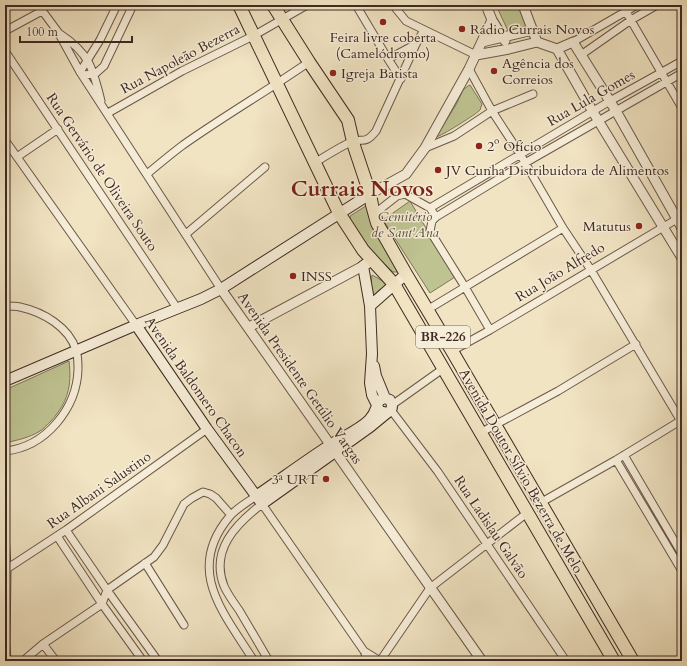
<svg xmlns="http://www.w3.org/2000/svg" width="687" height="666" font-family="Cardo,serif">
	<rect width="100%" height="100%" fill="#f1e4c3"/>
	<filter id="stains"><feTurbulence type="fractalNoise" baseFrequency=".005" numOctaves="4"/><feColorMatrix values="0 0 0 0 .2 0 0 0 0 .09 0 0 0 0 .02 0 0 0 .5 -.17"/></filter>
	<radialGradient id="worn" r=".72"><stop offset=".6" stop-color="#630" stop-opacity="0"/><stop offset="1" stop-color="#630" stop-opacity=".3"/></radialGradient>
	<!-- green -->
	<path fill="#bec391" stroke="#7e765a" d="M 496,5 L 521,5 L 526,26 L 509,33 Z
		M 470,85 L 482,104 C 481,106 481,108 480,110 C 478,113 440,137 436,137 L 457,103 L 463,90 L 468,86 Z
		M 410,201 L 455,277 L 430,293 L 383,220 Z
		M 369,204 L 398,268 L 397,272 L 393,272 C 381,260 350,233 350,216 Z
		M 372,275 L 388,284 L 379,290 L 373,296 L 371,285 Z
		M 69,361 C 72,386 68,402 51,421 C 47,424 44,429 40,431 C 29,438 17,440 5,443 L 5,390 Z"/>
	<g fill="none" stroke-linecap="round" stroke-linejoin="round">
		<defs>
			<path id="minor" d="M 38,5 L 58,32 L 80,72 L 221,289
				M 356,5 L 388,59 L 416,44 L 424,30
				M 393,5 L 406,21 L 476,55
				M 622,5 L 682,108
				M 5,31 L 42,11
				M 60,34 C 89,53 93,68 101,101
				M 573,42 L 637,5
				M 5,51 L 177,308
				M 581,55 L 631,20 L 657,5
				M 388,59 L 401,79
				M 469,69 L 492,111 L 520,154 L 563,228 L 591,270 L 682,423
				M 80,72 L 100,40 L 117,5
				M 82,75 L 95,74 L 104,66 L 133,5
				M 108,113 L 182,71 L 253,36 L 307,5
				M 5,140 L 136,325
				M 425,148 L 454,136 L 492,111 L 533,94
				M 17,157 L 58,129
				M 314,163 C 326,156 338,148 351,142 C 363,137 364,146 376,131 L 416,44
				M 147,174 C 159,164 171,154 183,145 C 224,116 267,91 309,62
				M 430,208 L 610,101 L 682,61
				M 374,214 L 397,196 L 405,194 L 430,208 L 436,217 L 525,163 L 682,73
				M 436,217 L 432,221 L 430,231 L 465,287 L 490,330
				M 186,234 L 265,167
				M 5,306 C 10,306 15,306 20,307 C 43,312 69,327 76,350 C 78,356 78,363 78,369 C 77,408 46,447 5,451
				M 427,310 L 563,228
				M 452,351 L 490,330 L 682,216
				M 392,405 L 444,368
				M 391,410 L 438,472 L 566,661
				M 480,433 L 558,391 L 636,344
				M 624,455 L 682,554
				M 616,460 L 682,571
				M 540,503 L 616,460 L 680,421
				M 66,530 L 107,590 L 158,661
				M 5,534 L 7,569 L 6,644 L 7,661
				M 57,536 L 102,604 L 143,661
				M 145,563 L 184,625
				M 5,570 L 66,530 L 207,429
				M 43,644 L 56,661
				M 364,651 L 380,661
				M 23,661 L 43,644 L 102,604 L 107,590 L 154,557 L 163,545 L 184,504 L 192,498 L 203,492 L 210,494 L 216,498 L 231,515
				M 254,661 C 224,613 184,570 230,516 C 237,508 248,502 256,496
				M 269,661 C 259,644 249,627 239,610 C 234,603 228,595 224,586 C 210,550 236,524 262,504 L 364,651 L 368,661
				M 380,661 L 430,588 L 527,513
				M 681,661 L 682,660"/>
			<path id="tertiary" d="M 486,5 L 492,20 L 505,41
				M 523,5 L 537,42 L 557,49
				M 482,42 L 533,30
				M 557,49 L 593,112 L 682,258
				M 557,49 L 573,42 L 616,111 L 682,228
				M 476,55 L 509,49 L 537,42
				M 370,194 L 406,174 L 414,163 L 425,148 L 469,69 L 492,20
				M 221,289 L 482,661
				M 249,327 L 363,266"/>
			<path id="secondary" d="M 372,260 L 363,266 L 370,306 L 372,354 L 370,383 L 372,395 L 377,405
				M 370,306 L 406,274
				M 136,325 L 207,429 L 262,504 L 370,427 L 387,413
				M 374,366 L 376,376 L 385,398
				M 5,381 L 136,325 L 201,299 L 221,289 L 370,194
				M 256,496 C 281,479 305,461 330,445 C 342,437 359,430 369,420 C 376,413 375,409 379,401 C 383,398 385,398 390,400 C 393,406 393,410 387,413 L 380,411 L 378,408"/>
			<path id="trunk" d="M 239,5 L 339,213 L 363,250 L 394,284 L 614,661
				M 273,5 L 309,62 L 348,120 L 354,146 L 370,194 L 372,205 L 377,223 L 406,274 L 452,351 L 633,661"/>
		</defs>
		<!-- minor casing -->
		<use href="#minor" stroke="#6b584a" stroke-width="9"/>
		<!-- tertiary casing -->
		<use href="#tertiary" stroke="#6b584a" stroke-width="11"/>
		<!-- secondary casing -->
		<use href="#secondary" stroke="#3e2a22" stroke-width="12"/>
		<!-- trunk casing -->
		<use href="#trunk" stroke="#3e2a22" stroke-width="14"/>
		<!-- minor -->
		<use href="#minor" stroke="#f6edd8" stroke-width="7"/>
		<!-- tertiary -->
		<use href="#tertiary" stroke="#f6edd8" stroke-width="9"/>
		<!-- secondary -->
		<use href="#secondary" stroke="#f6edd8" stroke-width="10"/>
		<!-- trunk -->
		<use href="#trunk" stroke="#f1e4c3" stroke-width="12"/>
	</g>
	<!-- markers -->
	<g fill="#8f2418" stroke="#f6edd8" stroke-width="1.5">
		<circle cx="383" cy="22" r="4"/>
		<circle cx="462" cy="29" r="4"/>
		<circle cx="494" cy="71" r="4"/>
		<circle cx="333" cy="73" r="4"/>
		<circle cx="479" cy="146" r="4"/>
		<circle cx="438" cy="170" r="4"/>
		<circle cx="639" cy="226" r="4"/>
		<circle cx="293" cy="276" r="4"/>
		<circle cx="326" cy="479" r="4"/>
	</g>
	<g text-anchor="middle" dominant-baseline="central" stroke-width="3" stroke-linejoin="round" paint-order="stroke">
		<!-- shield labels -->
		<rect fill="#f6edd8" stroke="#756459" stroke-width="1" x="416" y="326" width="54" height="22" rx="3"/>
		<g font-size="13" font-weight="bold" fill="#3e2a22">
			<text x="443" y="337">BR-226</text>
		</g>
		<!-- poi labels -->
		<g font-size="14" fill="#3e2a22" stroke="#f6edd8" text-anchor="start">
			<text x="470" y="29">Rádio Currais Novos</text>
			<text x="383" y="37" text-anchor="middle">Feira livre coberta<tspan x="383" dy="16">(Camelódromo)</tspan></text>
			<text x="502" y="63">Agência dos<tspan x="502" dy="16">Correios</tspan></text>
			<text x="341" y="73">Igreja Batista</text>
			<text x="487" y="146">2º Ofício</text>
			<text x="446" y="170">JV Cunha Distribuidora de Alimentos</text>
			<text x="631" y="226" text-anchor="end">Matutus</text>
			<text x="301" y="276">INSS</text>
			<text x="318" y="479" text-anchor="end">3ª URT</text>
		</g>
		<!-- street labels -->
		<g font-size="14" fill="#3e2a22" stroke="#f6edd8">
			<text transform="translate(180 59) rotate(-28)">Rua Napoleão Bezerra</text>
			<text transform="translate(591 98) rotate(-30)">Rua Lula Gomes</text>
			<text transform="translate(102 172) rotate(56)">Rua Gervário de Oliveira Souto</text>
			<text transform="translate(560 272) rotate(-31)">Rua João Alfredo</text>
			<text transform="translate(300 378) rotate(55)">Avenida Presidente Getúlio Vargas</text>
			<text transform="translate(196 387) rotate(55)">Avenida Baldomero Chacon</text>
			<text transform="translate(521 471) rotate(60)">Avenida Doutor Sílvio Bezerra de Melo</text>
			<text transform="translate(99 490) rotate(-35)">Rua Albani Salustino</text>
			<text transform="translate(491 527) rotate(56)">Rua Ladislau Galvão</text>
		</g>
		<!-- park labels -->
		<g font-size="14" font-style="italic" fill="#5e503e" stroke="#f6edd8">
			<text x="405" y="216">Cemitério<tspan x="405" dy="16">de Sant'Ana</tspan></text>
		</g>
		<!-- town labels -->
		<g font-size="22" font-weight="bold" fill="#7a1f14" stroke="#f6edd8">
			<text x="362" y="189">Currais Novos</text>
		</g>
	</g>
	<!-- margin -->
	<rect width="687" height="666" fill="none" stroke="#f1e4c3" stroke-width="20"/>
	<rect x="6" y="6" width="675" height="654" fill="none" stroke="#3e2a22" stroke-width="2"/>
	<rect x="10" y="10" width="667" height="646" fill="none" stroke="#3e2a22"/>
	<!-- scale -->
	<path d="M20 36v6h112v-6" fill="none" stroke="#3e2a22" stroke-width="2"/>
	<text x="26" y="36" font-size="12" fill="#3e2a22" stroke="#f6edd8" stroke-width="3" paint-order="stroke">100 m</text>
	<rect width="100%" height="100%" filter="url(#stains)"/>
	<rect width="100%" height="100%" fill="url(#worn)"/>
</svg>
